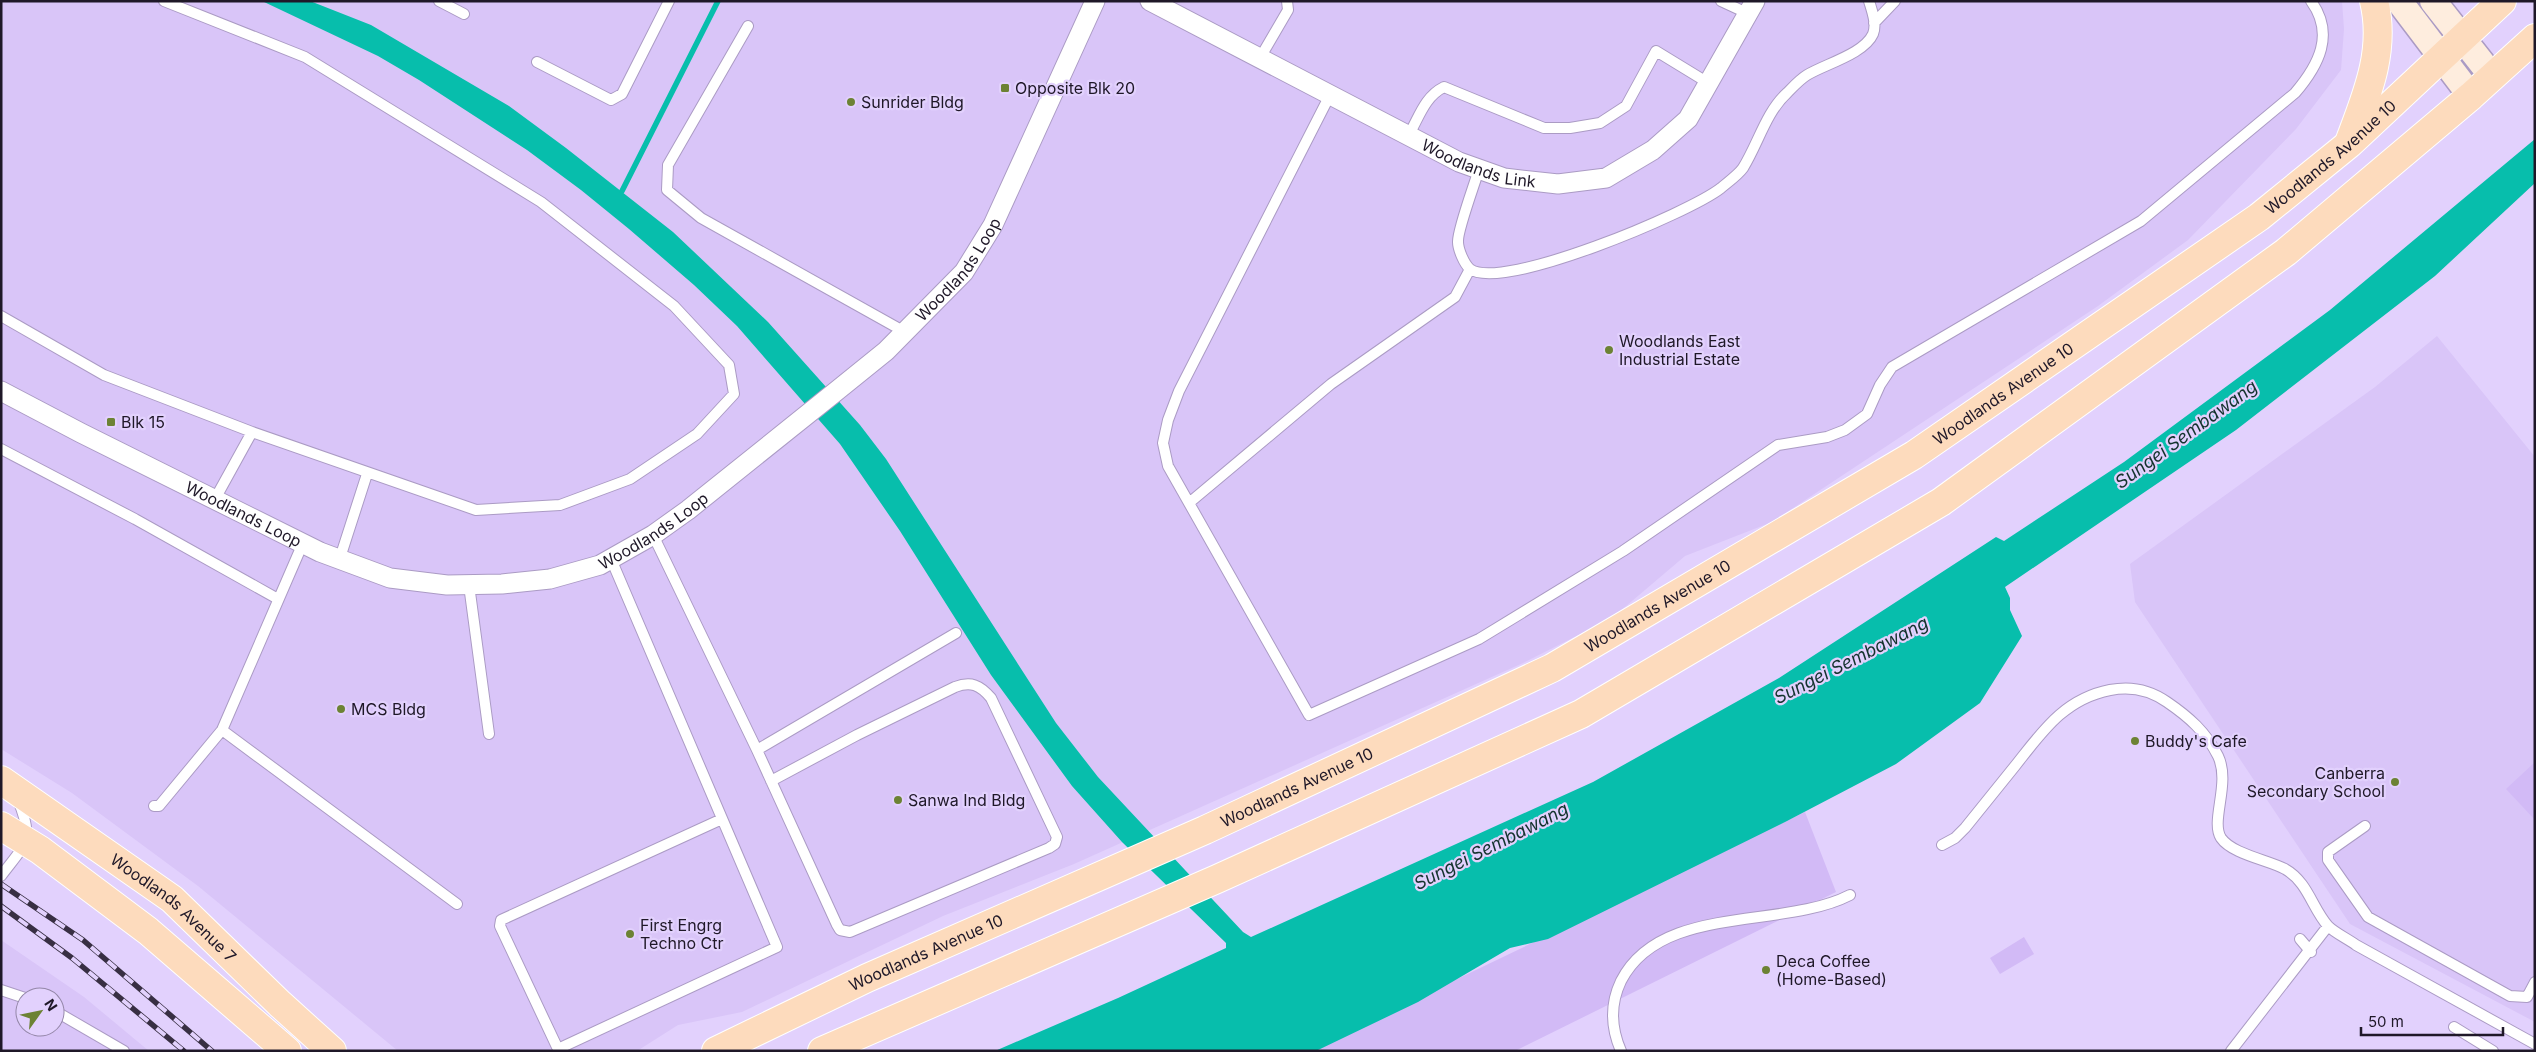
<svg xmlns="http://www.w3.org/2000/svg" width="2536" height="1052" font-family="Inter,sans-serif">
	<rect width="100%" height="100%" fill="#e2d1fd"/>
	<!-- built -->
	<path fill="#d9c5f8" fill-rule="evenodd" d="M 1,1 L 2342,1 L 2344,29 L 2341,70 L 2296,129 L 2188,240 L 2098,306 L 1772,522 L 1685,556 L 1612,618 L 1523,663 L 1074,864 L 943,916 L 742,1012 L 678,1025 L 637,1051 L 398,1051 L 198,886 L 72,793 L 1,749 Z
		M 2437,336 L 2535,457 L 2535,1022 L 2350,924 L 2135,602 L 2130,564 L 2375,387 Z
		M 1,940 L 84,997 L 149,1051 L 1,1051 ZM 25,997 L 55,997 L 55,1027 L 25,1027 Z"/>
	<!-- green -->
	<path fill="#d2baf6" d="M 2535,762 L 2535,820 L 2506,789 Z
		M 1805,812 L 1836,892 L 1515,1051 L 1307,1051 Z
		M 2024,937 L 2034,954 L 2000,974 L 1990,958 Z"/>
	<!-- water -->
	<path fill="#07beac" d="M 262,1 L 310,1 L 371,25 L 509,106 L 566,148 L 673,232 L 768,322 L 860,425 L 886,459 L 1056,723 L 1098,777 L 1243,932 L 1251,937 L 1593,782 L 1779,678 L 1996,537 L 2004,541 L 2124,462 L 2330,310 L 2535,139 L 2535,183 L 2435,276 L 2236,430 L 2005,587 L 2010,598 L 2010,610 L 2022,636 L 1980,703 L 1896,764 L 1787,821 L 1548,939 L 1510,948 L 1418,1002 L 1316,1051 L 995,1051 L 1118,998 L 1226,948 L 1226,943 L 1122,842 L 1072,786 L 991,675 L 900,531 L 840,444 L 737,326 L 694,285 L 629,229 L 581,190 L 527,150 L 419,80 L 378,56 Z"/>
	<g fill="none" stroke-linecap="round" stroke-linejoin="round">
		<!-- stream -->
		<path stroke="#07beac" stroke-width="5.5" d="M 622,191 L 718,1"/>
		<defs>
			<path id="lane" d="M 439,1 L 464,14
				M 1721,1 L 1749,14
				M 1874,23 L 1895,1
				M 748,26 L 668,165 L 667,190 L 701,218 L 905,332
				M 1260,58 L 1288,10 L 1287,1
				M 537,62 L 611,100 L 622,94 L 669,1
				M 1330,95 L 1179,391 L 1168,420 L 1163,443 L 1168,466 L 1309,715 L 1479,639 L 1623,551 L 1778,445 L 1827,437 L 1845,430 L 1867,414 L 1880,385 L 1892,367 L 2141,221 L 2295,93 C 2319,65 2335,34 2311,1
				M 1408,136 C 1419,118 1424,97 1444,87 L 1544,128 L 1570,128 L 1600,123 L 1626,106 L 1656,51 L 1710,84
				M 1479,169 C 1475,183 1457,231 1458,242 C 1458,249 1464,264 1470,269 C 1502,292 1689,213 1721,188 C 1728,182 1738,175 1743,168 C 1758,144 1766,112 1787,93 C 1793,87 1799,80 1807,75 C 1825,64 1864,54 1873,34 C 1877,24 1872,11 1869,1
				M 1,316 L 104,375 L 252,432 L 476,510 L 560,505 L 630,479 L 697,434 L 734,394 L 729,365 L 674,306 L 541,202 L 305,57 L 164,1
				M 1,449 L 135,519 L 278,599
				M 215,499 L 252,432
				M 1189,503 L 1331,384 L 1455,297 L 1470,269
				M 653,535 L 757,750 L 837,925 L 840,930 L 850,932 L 1049,848 L 1055,844 L 1057,837 L 991,698 C 980,685 971,681 955,687 L 857,735 L 771,781
				M 611,559 L 777,947 L 560,1048 L 557,1047 L 500,926 L 501,920 L 722,819
				M 339,561 L 367,474
				M 469,585 L 489,734
				M 222,730 L 457,904
				M 757,750 L 956,633
				M 154,806 L 159,806 L 222,730 L 303,543
				M 2365,826 L 2328,852 L 2328,860 L 2368,917 L 2510,996 L 2527,997 L 2535,982
				M 1942,845 L 1955,838 L 1965,828 C 1982,807 1998,787 2015,766 C 2042,732 2064,699 2110,690 C 2130,686 2150,690 2167,702 C 2189,717 2206,732 2218,756 C 2231,783 2210,821 2221,838 C 2232,854 2268,860 2285,869 C 2308,882 2312,908 2328,926 C 2335,933 2348,939 2356,945 L 2535,1044
				M 1,876 C 25,844 35,841 18,800
				M 2300,939 L 2311,952
				M 1,990 L 25,998
				M 55,1011 L 124,1051
				M 2454,1027 L 2493,1051
				M 1621,1051 C 1611,1028 1610,1004 1621,981 C 1661,903 1782,930 1850,895
				M 2231,1051 L 2328,926"/>
			<g id="street">
				<path id="s1" d="M 1150,1 L 1459,162 L 1504,178 L 1558,184 L 1606,178 L 1653,150 L 1688,119 L 1755,1"/>
				<path id="s2" d="M 1,391 L 81,433 L 320,552 L 390,578 L 447,585 L 502,584 L 550,579 L 600,565 L 653,535 L 688,510 L 834,393 L 886,351 L 964,272 L 993,225 L 1095,1"/>
			</g>
			<path id="secondary" d="M 2399,1 L 2471,96
				M 2433,1 L 2492,76"/>
			<g id="primary">
				<path d="M 2350,140 C 2367,95 2386,50 2374,1"/>
				<path id="s3" d="M 1,780 L 172,899 L 280,1004 L 332,1051"/>
				<path d="M 1,826 L 40,850 L 148,931 L 287,1051"/>
				<path id="s4" d="M 716,1051 L 867,978 L 1205,830 L 1552,668 L 1914,455 L 2259,217 L 2349,144 L 2502,1"/>
				<path d="M 822,1051 L 1217,879 L 1581,714 L 1941,502 L 2286,252 L 2471,96 L 2535,38"/>
			</g>
		</defs>
		<!-- lane casing -->
		<use href="#lane" stroke="#ab9bc4" stroke-width="12"/>
		<!-- street casing -->
		<use href="#street" stroke="#ab9bc4" stroke-width="21"/>
		<!-- secondary casing -->
		<use href="#secondary" stroke="#ab9bc4" stroke-width="29"/>
		<!-- primary casing -->
		<use href="#primary" stroke="#fff" stroke-width="30"/>
		<!-- lane -->
		<use href="#lane" stroke="#fff" stroke-width="10"/>
		<!-- street -->
		<use href="#street" stroke="#fff" stroke-width="19"/>
		<!-- secondary -->
		<use href="#secondary" stroke="#feedde" stroke-width="26"/>
		<!-- primary -->
		<use href="#primary" stroke="#fddbbd" stroke-width="28"/>
		<defs>
			<path id="rail" d="M 1,884 L 83,940 L 212,1051
				M 1,906 L 72,958 L 184,1051"/>
		</defs>
		<!-- rail casing -->
		<use href="#rail" stroke="#382f43" stroke-width="5.5"/>
		<!-- rail -->
		<use href="#rail" stroke="#e2d1fd" stroke-width="4" stroke-dasharray="11" stroke-linecap="butt"/>
	</g>
	<!-- markers -->
	<g fill="#6c8234" stroke="#e2d1fd" stroke-width="2">
		<rect x="1000" y="83" width="10" height="10" rx="2.5"/>
		<circle cx="851" cy="102" r="5"/>
		<circle cx="1609" cy="350" r="5"/>
		<rect x="106" y="417" width="10" height="10" rx="2.5"/>
		<circle cx="341" cy="709" r="5"/>
		<circle cx="2135" cy="741" r="5"/>
		<circle cx="2395" cy="782" r="5"/>
		<circle cx="898" cy="800" r="5"/>
		<circle cx="630" cy="934" r="5"/>
		<circle cx="1766" cy="970" r="5"/>
	</g>
	<g text-anchor="middle" dominant-baseline="central" stroke-width="4.5" stroke-linejoin="round" paint-order="stroke">
		<!-- poi labels -->
		<g font-size="16" fill="#1f1828" stroke="#e2d1fd" text-anchor="start">
			<text x="1015" y="88">Opposite Blk 20</text>
			<text x="861" y="102">Sunrider Bldg</text>
			<text x="1619" y="341">Woodlands East<tspan x="1619" dy="18">Industrial Estate</tspan></text>
			<text x="121" y="422">Blk 15</text>
			<text x="351" y="709">MCS Bldg</text>
			<text x="2145" y="741">Buddy's Cafe</text>
			<text x="2385" y="773" text-anchor="end">Canberra<tspan x="2385" dy="18">Secondary School</tspan></text>
			<text x="908" y="800">Sanwa Ind Bldg</text>
			<text x="640" y="925">First Engrg<tspan x="640" dy="18">Techno Ctr</tspan></text>
			<text x="1776" y="961">Deca Coffee<tspan x="1776" dy="18">(Home-Based)</tspan></text>
		</g>
		<!-- street labels -->
		<g font-size="16" fill="#1f1828" stroke="#e2d1fd">
			<text stroke="none"><textPath href="#s4" startOffset="1852">Woodlands Avenue 10</textPath></text>
			<text stroke="none"><textPath href="#s1" startOffset="368">Woodlands Link</textPath></text>
			<text stroke="none"><textPath href="#s2" startOffset="1112">Woodlands Loop</textPath></text>
			<text stroke="none"><textPath href="#s4" startOffset="1448">Woodlands Avenue 10</textPath></text>
			<text stroke="none"><textPath href="#s2" startOffset="272">Woodlands Loop</textPath></text>
			<text stroke="none"><textPath href="#s2" startOffset="708">Woodlands Loop</textPath></text>
			<text stroke="none"><textPath href="#s4" startOffset="1042">Woodlands Avenue 10</textPath></text>
			<text stroke="none"><textPath href="#s4" startOffset="638">Woodlands Avenue 10</textPath></text>
			<text stroke="none"><textPath href="#s3" startOffset="215">Woodlands Avenue 7</textPath></text>
			<text stroke="none"><textPath href="#s4" startOffset="232">Woodlands Avenue 10</textPath></text>
		</g>
		<!-- water labels -->
		<g font-size="18" font-style="italic" fill="#14332e" stroke="#e2d1fd">
			<text transform="translate(2186 434) rotate(-36)">Sungei Sembawang</text>
			<text transform="translate(1851 660) rotate(-27)">Sungei Sembawang</text>
			<text transform="translate(1491 846) rotate(-27)">Sungei Sembawang</text>
		</g>
	</g>
	<!-- border -->
	<rect width="2536" height="1052" fill="none" stroke="#1f1828" stroke-width="5"/>
	<!-- north arrow -->
	<g transform="translate(40 1012) rotate(57)"><circle r="24" fill="#e2d1fd" stroke="#9487a8"/>
	<path d="M0-4L9 19L0 12L-9 19Z" fill="#6c8234"/>
	<text y="-8" font-size="14" font-weight="bold" text-anchor="middle" fill="#1f1828">N</text>
	</g>
	<!-- scale -->
	<path d="M2361 1027v8h142v-8" fill="none" stroke="#1f1828" stroke-width="2.5"/>
	<text x="2368" y="1027" font-size="15" fill="#1f1828" stroke="#e2d1fd" stroke-width="4" paint-order="stroke">50 m</text>
</svg>
